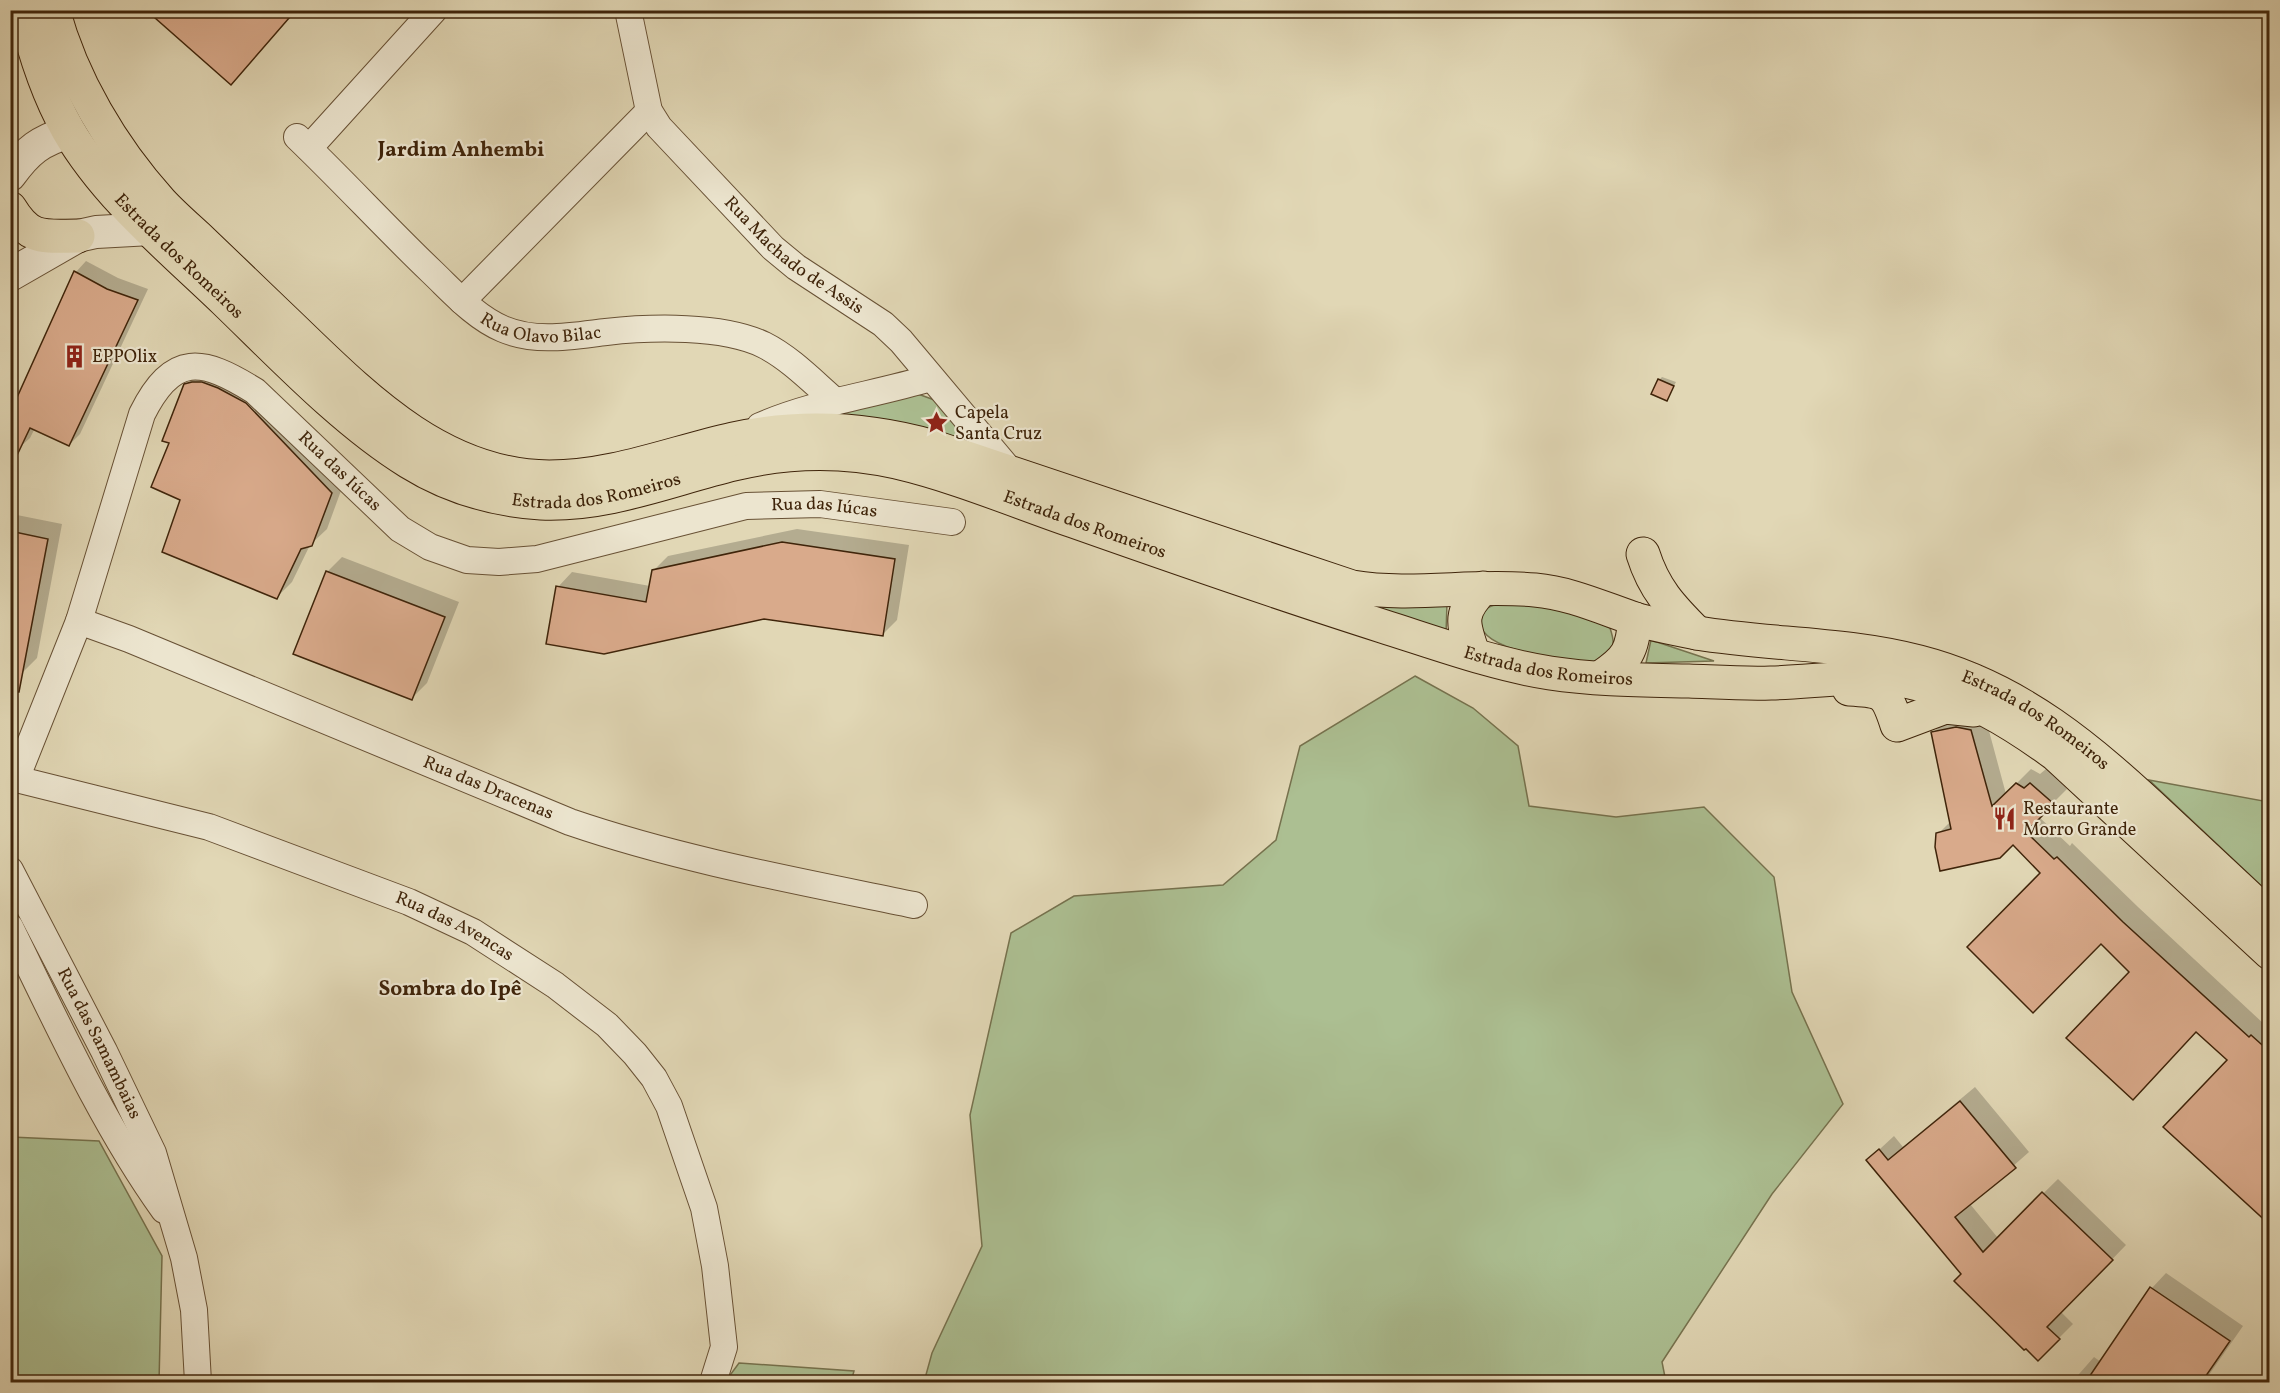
<svg xmlns="http://www.w3.org/2000/svg" width="2280" height="1393" font-family="Vollkorn,serif">
	<rect width="100%" height="100%" fill="#e1d7b5"/>
	<filter id="stains"><feTurbulence type="fractalNoise" baseFrequency=".00333" numOctaves="4"/><feColorMatrix values="0 0 0 0 .2 0 0 0 0 .09 0 0 0 0 .02 0 0 0 .5 -.17"/></filter>
	<radialGradient id="worn" r=".72"><stop offset=".6" stop-color="#630" stop-opacity="0"/><stop offset="1" stop-color="#630" stop-opacity=".3"/></radialGradient>
	<!-- green -->
	<path fill="#acbf92" stroke="#76724e" stroke-width="1.5" d="M 918,394 L 937,401 L 962,433 L 957,440 L 833,416 L 836,406 Z
		M 1447,603 L 1446,634 L 1359,606 L 1390,607 Z
		M 1508,603 C 1547,606 1575,610 1610,628 C 1617,649 1613,649 1597,662 C 1575,661 1471,653 1481,617 C 1484,605 1498,604 1508,603 Z
		M 1651,640 L 1714,661 L 1646,663 Z
		M 1415,676 L 1473,708 L 1518,746 L 1529,806 L 1616,817 L 1704,807 L 1774,877 L 1792,992 L 1843,1104 L 1772,1194 L 1662,1362 L 1666,1382 L 924,1382 L 932,1353 L 982,1246 L 970,1115 L 1011,933 L 1074,896 L 1223,885 L 1276,840 L 1300,746 Z
		M 2149,780 L 2269,802 L 2269,893 Z
		M 11,1137 L 99,1141 L 162,1256 L 159,1382 L 11,1382 Z
		M 739,1363 L 854,1371 L 851,1382 L 725,1382 Z"/>
	<!-- shadow -->
	<path fill="#0003" d="M 148,10 L 296,10 L 231,83 Z
		M 86,261 L 118,278 L 148,289 L 80,434 L 69,445 L 35,428 L 30,438 L 19,448 L 10,417 L 76,272 Z
		M 208,368 L 346,477 L 327,529 L 310,545 L 292,582 L 277,597 L 182,499 L 171,443 L 186,385 L 201,370 Z
		M 1662,377 L 1676,382 L 1667,399 L 1659,380 Z
		M 12,514 L 62,524 L 37,658 L 22,673 L 10,670 Z
		M 797,529 L 909,545 L 897,620 L 882,635 L 764,618 L 604,653 L 558,587 L 572,572 L 650,586 L 653,571 L 668,556 Z
		M 342,557 L 459,602 L 427,683 L 412,698 L 327,572 Z
		M 1985,716 L 2006,794 L 2031,769 L 2040,774 L 2046,769 L 2067,789 L 2039,817 L 2070,846 L 2072,843 L 2138,907 L 2264,1024 L 2266,1021 L 2270,1025 L 2270,1224 L 2229,1060 L 2131,972 L 2101,942 L 2043,873 L 2013,843 L 1938,834 L 1951,821 L 1933,733 L 1947,718 Z
		M 1975,1087 L 2029,1152 L 1970,1204 L 1998,1238 L 2058,1179 L 2126,1245 L 2061,1312 L 2073,1324 L 2038,1359 L 1963,1274 L 1868,1160 L 1894,1136 L 1903,1147 Z
		M 2166,1273 L 2243,1326 L 2204,1382 L 2072,1382 L 2094,1357 L 2101,1362 L 2152,1288 Z"/>
	<!-- building -->
	<path fill="#d9aa8b" stroke="#3f240a" stroke-width="1.5" d="M 146,10 L 296,10 L 231,85 Z
		M 74,271 L 107,289 L 138,300 L 69,446 L 30,428 L 10,470 L 10,413 Z
		M 1658,379 L 1674,386 L 1667,401 L 1651,394 Z
		M 192,382 L 202,382 L 218,388 L 246,403 L 332,493 L 312,546 L 301,549 L 277,599 L 162,552 L 180,500 L 151,487 L 169,443 L 162,441 L 184,384 Z
		M 10,531 L 48,539 L 19,692 L 10,692 Z
		M 782,542 L 895,559 L 883,636 L 764,619 L 604,654 L 546,644 L 556,586 L 646,602 L 652,570 Z
		M 326,571 L 445,617 L 412,700 L 293,654 Z
		M 1956,727 L 1971,730 L 1992,806 L 2016,783 L 2024,788 L 2030,783 L 2054,804 L 2026,832 L 2054,859 L 2057,857 L 2123,922 L 2249,1037 L 2251,1035 L 2270,1052 L 2270,1225 L 2163,1127 L 2227,1060 L 2196,1032 L 2133,1100 L 2066,1038 L 2129,972 L 2101,944 L 2033,1013 L 1967,947 L 2040,873 L 2013,845 L 2000,858 L 1940,871 L 1935,847 L 1936,833 L 1951,829 L 1931,732 Z
		M 1960,1101 L 2016,1168 L 1955,1217 L 1983,1252 L 2042,1192 L 2113,1260 L 2047,1327 L 2060,1339 L 2038,1361 L 2026,1349 L 2024,1350 L 1954,1281 L 1961,1274 L 1866,1160 L 1879,1149 L 1888,1160 Z
		M 2150,1287 L 2230,1341 L 2201,1383 L 2085,1383 Z"/>
	<g fill="none" stroke-linecap="round" stroke-linejoin="round">
		<defs>
			<g id="minor">
				<path id="s1" d="M 628,10 L 649,111 L 659,127 L 773,248 L 796,267 L 883,324 L 901,341 L 1011,472"/>
				<path id="s2" d="M 297,137 C 343,181 386,228 432,272 C 454,293 475,317 503,329 C 536,343 572,336 606,332 C 651,327 723,325 764,345 C 790,358 813,382 835,401"/>
				<path d="M 309,148 L 434,10"/>
				<path d="M 462,301 L 649,111"/>
				<path d="M 760,426 C 815,402 874,395 930,378"/>
				<path id="s3" d="M 79,621 L 129,639 L 570,822 C 681,860 798,881 914,905"/>
				<path id="s4" d="M 16,779 L 209,827 L 409,902 L 473,932 L 555,985 L 607,1025 L 635,1054 L 654,1078 L 669,1106 L 704,1208 L 715,1266 L 724,1347 L 713,1382"/>
				<path id="s5" d="M 10,781 L 16,779 L 79,621 L 142,414 C 173,352 202,358 255,391 L 400,529 L 430,547 L 467,560 L 499,562 L 537,559 L 746,506 L 820,504 L 952,522"/>
				<path id="s6" d="M 10,870 L 104,1051 L 153,1153 L 184,1258 L 194,1310 L 198,1382"/>
				<path d="M 10,927 C 56,1021 103,1125 164,1210"/>
			</g>
			<path id="tertiary" d="M 10,175 C 28,150 40,141 69,132
				M 10,275 L 78,236 L 96,232 L 151,229"/>
			<g id="primary">
				<path id="s7" d="M 24,10 C 34,52 47,93 68,130 C 107,197 170,248 225,301 C 280,354 344,422 409,462 C 449,487 495,500 541,503 C 608,506 671,479 734,464 C 787,451 843,450 896,462 C 956,476 1015,501 1073,521 C 1175,557 1278,593 1382,626 C 1436,643 1493,664 1550,673 C 1596,680 1643,680 1689,681 C 1716,682 1744,684 1771,683 C 1817,682 1864,673 1910,682 C 1964,693 2011,722 2055,754 L 2270,953"/>
				<path id="s8" d="M 53,10 C 72,80 112,148 161,202 C 173,215 187,227 201,240 C 226,264 251,288 277,313 C 354,386 434,476 549,477 C 613,477 671,453 733,439 C 802,424 867,428 934,447 L 1352,587 C 1412,597 1474,584 1535,590 C 1569,593 1600,607 1632,618 C 1653,625 1675,629 1697,633 C 1770,645 1847,643 1919,662 C 2020,688 2091,750 2165,819 C 2200,852 2235,884 2270,917"/>
				<path d="M 10,208 C 30,241 44,236 78,236"/>
				<path d="M 1643,554 C 1654,589 1671,607 1697,633"/>
				<path d="M 1473,653 C 1462,622 1459,613 1483,588"/>
				<path d="M 1601,677 C 1628,659 1632,651 1635,619"/>
				<path d="M 1849,689 C 1883,691 1886,691 1897,725 L 1945,707 L 1974,710"/>
			</g>
		</defs>
		<!-- minor casing -->
		<use href="#minor" stroke="#685135" stroke-width="28"/>
		<!-- tertiary casing -->
		<use href="#tertiary" stroke="#685135" stroke-width="34"/>
		<!-- primary casing -->
		<use href="#primary" stroke="#3f240a" stroke-width="35"/>
		<!-- minor -->
		<use href="#minor" stroke="#ece5cf" stroke-width="26"/>
		<!-- tertiary -->
		<use href="#tertiary" stroke="#ece5cf" stroke-width="32"/>
		<!-- primary -->
		<use href="#primary" stroke="#e1d7b5" stroke-width="33"/>
	</g>
	<!-- icons -->
	<defs>
		<symbol id="building-bare" viewBox="-9 -9 18 18"><path d="M-4-6H4V6H1V3H-1V6H-4ZM-2.5-4.3h1.7v1.8h-1.7ZM.8-4.3h1.7v1.8H.8ZM-2.5-1h1.7V.8h-1.7ZM.8-1h1.7V.8H.8Z" fill="#8f2418" stroke="#ece5cf" stroke-width="2.5" paint-order="stroke"/></symbol>
		<symbol id="sight-bare" viewBox="-9 -9 18 18"><path d="M0-6L1.8-2.2L6-1.7L2.9 1.2L3.7 5.4L0 3.3L-3.7 5.4L-2.9 1.2L-6-1.7L-1.8-2.2Z" fill="#8f2418" stroke="#ece5cf" stroke-width="2.5" paint-order="stroke"/></symbol>
		<symbol id="restaurant-bare" viewBox="-9 -9 18 18"><path d="M-5-6h1v4h1v-4h1v4h1v-4h1v5L-1.5 .5V6h-2V.5L-5-1ZM5-6V6H3V1.5H1.5Q1.5-4 5-6Z" fill="#8f2418" stroke="#ece5cf" stroke-width="2.5" paint-order="stroke"/></symbol>
	</defs>
	<g fill-rule="evenodd">
		<use href="#building-bare" x="58" y="340" width="33" height="33"/>
		<use href="#sight-bare" x="920" y="406" width="33" height="33"/>
		<use href="#restaurant-bare" x="1988" y="802" width="33" height="33"/>
	</g>
	<g text-anchor="middle" dominant-baseline="central" stroke-width="4.5" stroke-linejoin="round" paint-order="stroke">
		<!-- street labels -->
		<g font-size="18" fill="#3f240a" stroke="#ece5cf">
			<text stroke="none"><textPath href="#s1" startOffset="309">Rua Machado de Assis</textPath></text>
			<text stroke="none"><textPath href="#s7" startOffset="297">Estrada dos Romeiros</textPath></text>
			<text stroke="none"><textPath href="#s2" startOffset="320">Rua Olavo Bilac</textPath></text>
			<text stroke="none"><textPath href="#s5" startOffset="650">Rua das Iúcas</textPath></text>
			<text stroke="none"><textPath href="#s7" startOffset="802">Estrada dos Romeiros</textPath></text>
			<text stroke="none"><textPath href="#s5" startOffset="1172">Rua das Iúcas</textPath></text>
			<text stroke="none"><textPath href="#s7" startOffset="1306">Estrada dos Romeiros</textPath></text>
			<text stroke="none"><textPath href="#s7" startOffset="1792">Estrada dos Romeiros</textPath></text>
			<text stroke="none"><textPath href="#s8" startOffset="2248">Estrada dos Romeiros</textPath></text>
			<text stroke="none"><textPath href="#s3" startOffset="442">Rua das Dracenas</textPath></text>
			<text stroke="none"><textPath href="#s4" startOffset="464">Rua das Avencas</textPath></text>
			<text stroke="none"><textPath href="#s6" startOffset="195">Rua das Samambaias</textPath></text>
		</g>
		<!-- poi labels -->
		<g font-size="18" fill="#3f240a" stroke="#ece5cf" text-anchor="start">
			<text x="92" y="357">EPPOlix</text>
			<text x="955" y="413">Capela<tspan x="955" dy="21">Santa Cruz</tspan></text>
			<text x="2023" y="809">Restaurante<tspan x="2023" dy="21">Morro Grande</tspan></text>
		</g>
		<!-- quarter labels -->
		<g font-size="21" font-weight="bold" fill="#3f240a" stroke="#ece5cf">
			<text x="461" y="150">Jardim Anhembi</text>
			<text x="450" y="989">Sombra do Ipê</text>
		</g>
	</g>
	<!-- margin -->
	<rect width="2280" height="1393" fill="none" stroke="#e1d7b5" stroke-width="36"/>
	<rect x="12" y="12" width="2256" height="1369" fill="none" stroke="#3f240a" stroke-width="3"/>
	<rect x="18" y="18" width="2244" height="1357" fill="none" stroke="#3f240a" stroke-width="1.5"/>
	<rect width="100%" height="100%" filter="url(#stains)"/>
	<rect width="100%" height="100%" fill="url(#worn)"/>
</svg>
